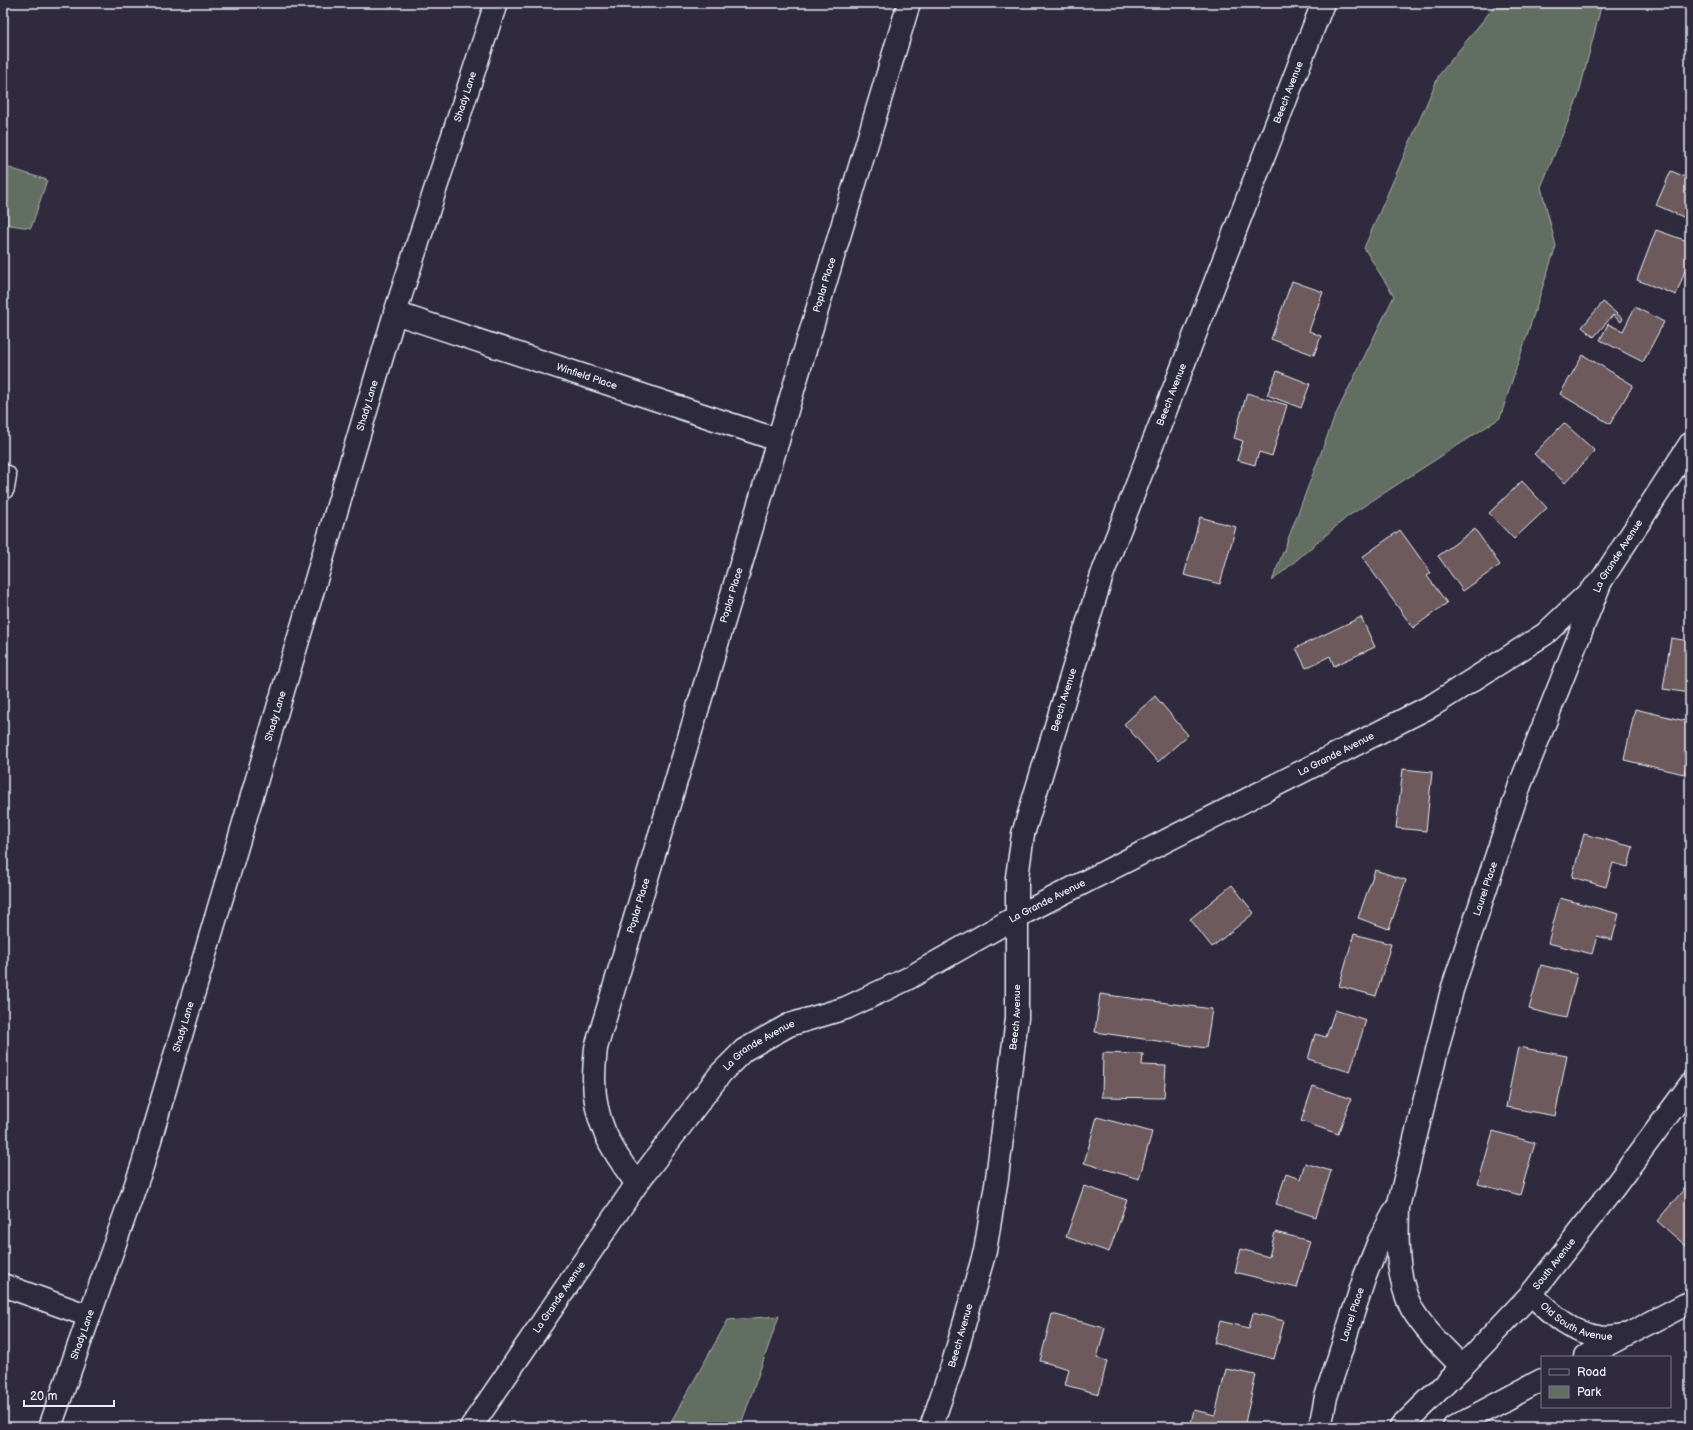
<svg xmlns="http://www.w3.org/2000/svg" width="1693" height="1430" font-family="'Balsamiq Sans',sans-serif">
	<rect width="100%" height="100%" fill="#2f2a3d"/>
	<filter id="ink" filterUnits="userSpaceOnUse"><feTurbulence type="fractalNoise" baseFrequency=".025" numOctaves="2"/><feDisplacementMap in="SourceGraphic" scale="8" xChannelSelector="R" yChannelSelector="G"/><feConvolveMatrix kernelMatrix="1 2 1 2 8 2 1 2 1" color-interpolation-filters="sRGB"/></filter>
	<g filter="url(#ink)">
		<!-- green -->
		<path fill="#636e62" stroke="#a6b0ad" d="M 1497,3 L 1602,3 L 1578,97 L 1541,187 L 1556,246 L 1500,418 L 1347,517 L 1272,581 L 1335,416 L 1394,296 L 1364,248 L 1439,75 Z
			M 3,166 L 47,180 L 31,228 L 3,224 Z
			M 779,1316 L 740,1427 L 668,1427 L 728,1320 Z"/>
		<!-- building -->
		<path fill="#6e5a5c" stroke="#e8f1f8" d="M 1671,171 L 1690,179 L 1690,220 L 1656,205 Z
			M 1656,230 L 1690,242 L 1690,257 L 1676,295 L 1637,280 Z
			M 1292,281 L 1323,292 L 1309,331 L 1321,336 L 1314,355 L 1271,339 Z
			M 1603,302 L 1623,319 L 1621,322 L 1613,315 L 1594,337 L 1582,327 Z
			M 1635,307 L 1664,322 L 1643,362 L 1600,340 L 1608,324 L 1623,331 Z
			M 1583,355 L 1633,385 L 1610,424 L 1560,394 Z
			M 1277,371 L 1310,384 L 1301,408 L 1267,395 Z
			M 1247,393 L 1287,405 L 1272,456 L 1259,452 L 1255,465 L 1237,460 L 1243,441 L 1234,438 Z
			M 1564,423 L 1595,451 L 1565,483 L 1534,454 Z
			M 1522,481 L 1547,508 L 1514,539 L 1489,513 Z
			M 1200,517 L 1236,527 L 1220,584 L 1184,575 Z
			M 1475,529 L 1500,565 L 1463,591 L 1438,556 Z
			M 1400,530 L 1431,573 L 1427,576 L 1447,603 L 1413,628 L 1362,557 Z
			M 1361,617 L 1375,647 L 1334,666 L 1330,656 L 1306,668 L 1296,648 Z
			M 1671,638 L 1690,641 L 1690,693 L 1663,689 Z
			M 1155,696 L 1188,735 L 1158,762 L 1124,724 Z
			M 1635,709 L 1690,722 L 1690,749 L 1684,774 L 1624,760 Z
			M 1403,769 L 1432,772 L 1426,831 L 1396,828 Z
			M 1584,834 L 1633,847 L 1628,867 L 1613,863 L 1606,887 L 1572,877 Z
			M 1375,870 L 1406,880 L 1389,929 L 1358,918 Z
			M 1232,885 L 1254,913 L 1212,947 L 1190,919 Z
			M 1560,898 L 1619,914 L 1612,940 L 1597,936 L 1592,954 L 1548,943 Z
			M 1354,934 L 1391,944 L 1376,996 L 1339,986 Z
			M 1541,965 L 1577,974 L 1566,1018 L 1529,1009 Z
			M 1100,994 L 1212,1009 L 1206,1048 L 1095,1032 Z
			M 1335,1010 L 1366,1020 L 1350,1072 L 1308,1059 L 1315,1034 L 1326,1037 Z
			M 1518,1047 L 1567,1056 L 1555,1116 L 1506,1107 Z
			M 1103,1053 L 1143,1054 L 1142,1065 L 1166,1066 L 1164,1098 L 1102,1097 Z
			M 1313,1086 L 1351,1099 L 1338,1134 L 1301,1121 Z
			M 1097,1117 L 1152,1132 L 1139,1179 L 1084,1163 Z
			M 1493,1131 L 1535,1143 L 1520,1195 L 1478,1184 Z
			M 1305,1163 L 1331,1171 L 1316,1217 L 1276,1204 L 1286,1174 L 1300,1179 Z
			M 1690,1182 L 1690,1241 L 1686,1246 L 1657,1221 Z
			M 1084,1186 L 1127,1200 L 1109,1252 L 1066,1237 Z
			M 1275,1232 L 1310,1241 L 1297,1288 L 1235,1272 L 1241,1249 L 1269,1257 Z
			M 1253,1313 L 1284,1321 L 1274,1359 L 1214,1343 L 1220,1321 L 1249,1328 Z
			M 1052,1314 L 1105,1328 L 1097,1358 L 1107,1361 L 1099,1394 L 1065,1385 L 1069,1369 L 1040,1361 Z
			M 1226,1369 L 1256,1375 L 1244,1427 L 1190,1427 L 1194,1410 L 1215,1415 Z"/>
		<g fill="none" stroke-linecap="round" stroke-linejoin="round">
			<defs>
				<g id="minor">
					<path id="s1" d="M 395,313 L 778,440"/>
					<path d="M 3,488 L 5,476"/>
					<path id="s2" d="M 638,1182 L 634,1180 C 610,1148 594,1120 594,1079 C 594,1069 595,1058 596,1048 L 909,3"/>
					<path d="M 3,1285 L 89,1316"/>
					<path id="s3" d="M 1531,1294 C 1551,1313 1570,1333 1599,1336 C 1606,1338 1616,1336 1624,1335"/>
					<path d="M 1585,1357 L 1690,1302"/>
					<path id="s4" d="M 50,1427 L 142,1167 L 395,313 L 496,3"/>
					<path id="s5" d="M 471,1427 L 638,1182 L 721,1073 L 744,1050 L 789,1025 L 846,1008 L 907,979 L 1016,917 L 1433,705 L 1545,634 L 1601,581"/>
					<path id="s6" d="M 931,1427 L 953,1363 L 985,1251 L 997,1178 L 1017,1018 L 1017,877 L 1023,834 L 1102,575 L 1323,3"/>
					<path d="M 1454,1427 L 1542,1380"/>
				</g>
				<g id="tertiary">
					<path id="s7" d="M 1462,1367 C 1445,1349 1425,1331 1412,1309 C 1396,1279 1397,1240 1398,1207 L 1452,990 L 1520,785 L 1601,581 L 1690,444"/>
					<path id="s8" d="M 1320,1427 L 1326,1397 L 1365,1276 L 1379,1241 L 1396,1209"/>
				</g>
				<g id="secondary">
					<path id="s9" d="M 1401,1427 L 1462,1367 L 1531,1294 L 1609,1194 L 1690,1085"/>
				</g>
			</defs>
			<!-- minor casing -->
			<use href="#minor" stroke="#e8f1f8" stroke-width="25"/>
			<!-- tertiary casing -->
			<use href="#tertiary" stroke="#e8f1f8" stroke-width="25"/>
			<!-- secondary casing -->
			<use href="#secondary" stroke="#e8f1f8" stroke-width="25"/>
			<!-- minor -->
			<use href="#minor" stroke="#2f2a3d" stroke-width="22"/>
			<!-- tertiary -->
			<use href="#tertiary" stroke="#2f2a3d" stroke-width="22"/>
			<!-- secondary -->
			<use href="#secondary" stroke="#2f2a3d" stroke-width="22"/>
		</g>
	</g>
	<g text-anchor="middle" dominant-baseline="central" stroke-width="3.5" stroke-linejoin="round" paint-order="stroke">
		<!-- street labels -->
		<g font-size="10" fill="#e8f1f8" stroke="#2f2a3d">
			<text stroke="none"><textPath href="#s6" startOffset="1392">Beech Avenue</textPath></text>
			<text stroke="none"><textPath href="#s4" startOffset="1394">Shady Lane</textPath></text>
			<text stroke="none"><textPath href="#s2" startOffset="943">Poplar Place</textPath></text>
			<text stroke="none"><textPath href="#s1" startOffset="202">Winfield Place</textPath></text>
			<text stroke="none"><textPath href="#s6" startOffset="1068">Beech Avenue</textPath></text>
			<text stroke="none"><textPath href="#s4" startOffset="1070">Shady Lane</textPath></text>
			<text stroke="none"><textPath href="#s7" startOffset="870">La Grande Avenue</textPath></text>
			<text stroke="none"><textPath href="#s2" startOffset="619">Poplar Place</textPath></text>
			<text stroke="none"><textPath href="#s6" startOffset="744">Beech Avenue</textPath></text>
			<text stroke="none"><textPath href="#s4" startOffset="746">Shady Lane</textPath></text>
			<text stroke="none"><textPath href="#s5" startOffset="1129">La Grande Avenue</textPath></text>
			<text stroke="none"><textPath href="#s7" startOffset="511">Laurel Place</textPath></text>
			<text stroke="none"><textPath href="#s5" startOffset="805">La Grande Avenue</textPath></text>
			<text stroke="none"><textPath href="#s2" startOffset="295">Poplar Place</textPath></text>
			<text stroke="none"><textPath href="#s6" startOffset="420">Beech Avenue</textPath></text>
			<text stroke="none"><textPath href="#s4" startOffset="422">Shady Lane</textPath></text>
			<text stroke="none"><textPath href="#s5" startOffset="481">La Grande Avenue</textPath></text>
			<text stroke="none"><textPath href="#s9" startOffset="224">South Avenue</textPath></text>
			<text stroke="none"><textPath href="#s5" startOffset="157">La Grande Avenue</textPath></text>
			<text stroke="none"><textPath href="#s8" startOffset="117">Laurel Place</textPath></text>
			<text stroke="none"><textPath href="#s3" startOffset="55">Old South Avenue</textPath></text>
			<text stroke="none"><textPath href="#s4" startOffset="98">Shady Lane</textPath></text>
			<text stroke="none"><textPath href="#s6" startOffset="96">Beech Avenue</textPath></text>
		</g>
	</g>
	<!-- margin -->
	<rect width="1693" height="1430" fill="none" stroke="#2f2a3d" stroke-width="16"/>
	<rect x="8" y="8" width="1677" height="1414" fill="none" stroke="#e8f1f8" stroke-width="1.5" filter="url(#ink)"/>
	<!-- legend -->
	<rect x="1541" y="1356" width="130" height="52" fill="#2f2a3d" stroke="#797a88"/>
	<rect x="1549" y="1369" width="20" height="6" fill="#2f2a3d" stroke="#797a88"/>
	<text x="1577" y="1376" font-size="12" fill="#e8f1f8">Road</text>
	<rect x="1549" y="1386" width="20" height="12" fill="#636e62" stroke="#797a88"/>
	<text x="1577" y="1396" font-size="12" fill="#e8f1f8">Park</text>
	<!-- scale -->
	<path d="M24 1400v6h90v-6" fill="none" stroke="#e8f1f8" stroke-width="2"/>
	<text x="30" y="1400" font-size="12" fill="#e8f1f8" stroke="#2f2a3d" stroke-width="3" paint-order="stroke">20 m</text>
</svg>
